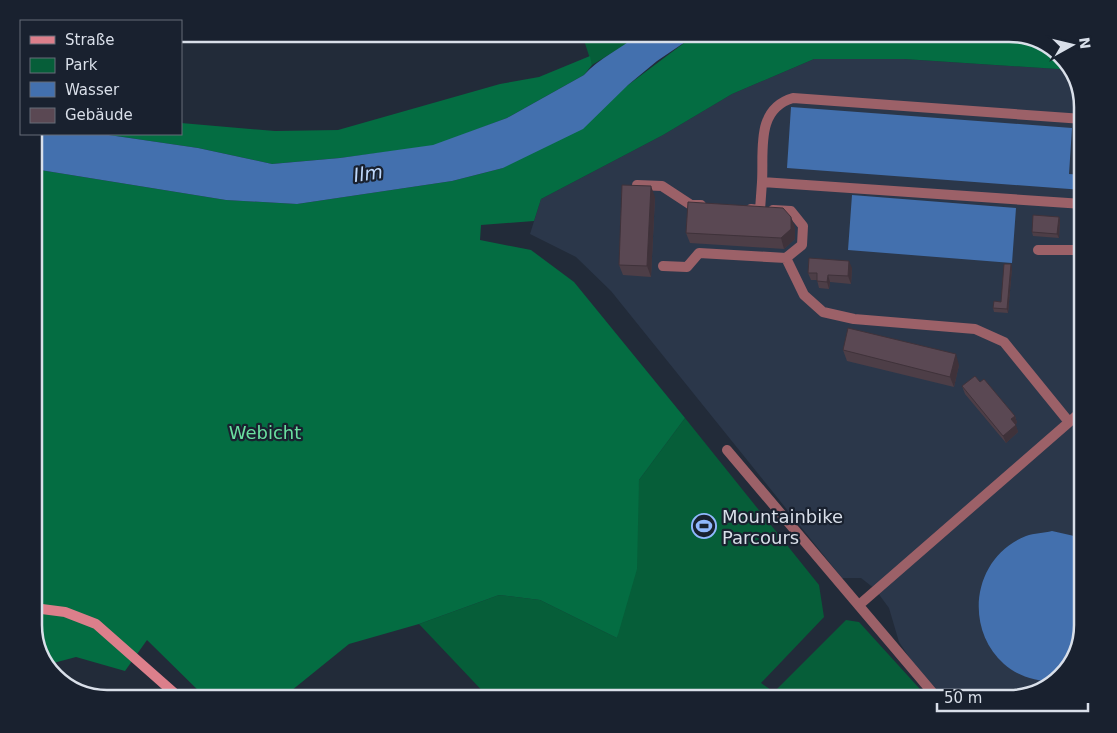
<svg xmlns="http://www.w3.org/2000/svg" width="1117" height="733" font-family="'DejaVu Sans',sans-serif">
	<rect width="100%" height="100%" fill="#222b39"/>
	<!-- built -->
	<path fill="#2b374a" d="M 814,59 L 904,59 L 1073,70 L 1083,103 L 1083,626 L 1071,666 L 1046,690 L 1010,699 L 945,699 L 915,666 L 899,642 L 889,608 L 875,589 L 861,578 L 842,578 L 611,291 L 576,257 L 530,234 L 541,199 L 663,135 L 732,94 Z"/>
	<!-- green -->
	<path fill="#065e39" d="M 582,34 L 639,34 L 625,45 L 592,65 Z
		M 685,418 L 819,585 L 824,617 L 761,683 L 774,692 L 846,620 L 859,622 L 929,699 L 490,699 L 419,624 L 499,595 L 540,600 L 617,638 L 639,480 Z"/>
	<!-- forest -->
	<path fill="#046d42" d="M 703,34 L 1010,34 L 1050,46 L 1073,70 L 904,59 L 814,59 L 732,94 L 663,135 L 541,199 L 534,221 L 481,225 L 480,240 L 531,250 L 574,282 L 685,418 L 639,480 L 637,569 L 617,638 L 540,600 L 499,595 L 419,624 L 349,644 L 281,699 L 207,699 L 147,640 L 125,671 L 76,657 L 46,665 L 34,630 L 34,169 L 226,200 L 297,204 L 452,181 L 503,168 L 628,85 L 688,40 Z
		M 590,56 L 592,65 L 584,75 L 507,118 L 433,146 L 340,158 L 272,164 L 198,148 L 102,134 L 181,134 L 181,123 L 275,131 L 338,130 L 500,84 L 539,77 Z"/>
	<!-- water -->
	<path fill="#4370ae" d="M 639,34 L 703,34 L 688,40 L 657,61 L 628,85 L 583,129 L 503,168 L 452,181 L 297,204 L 226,200 L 34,169 L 34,134 L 102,134 L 198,148 L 272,164 L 340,158 L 433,145 L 507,118 L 584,75 C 599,58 621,49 639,34 Z
		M 791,107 L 1072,128 L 1069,174 L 1083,175 L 1083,190 L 787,168 Z
		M 852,195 L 1016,208 L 1012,263 L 848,250 Z
		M 1052,531 L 1083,538 L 1083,626 L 1071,666 L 1054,683 C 1036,680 1018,677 1004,664 C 963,627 973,557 1026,536 C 1034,533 1044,533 1052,531 Z"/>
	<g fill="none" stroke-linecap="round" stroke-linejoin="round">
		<!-- lane -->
		<path stroke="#9c6168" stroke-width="10" d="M 1083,119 L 793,98 C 755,109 764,151 762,182 L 1083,204
			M 637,185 L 662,186 L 691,205 L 701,205
			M 751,209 L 760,210 L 762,182
			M 1038,250 L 1083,250
			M 786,258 L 804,295 L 823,312 L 854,319 L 975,329 L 1004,342 L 1069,422
			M 663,266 L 687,267 L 699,253 L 786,258 L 802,245 L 803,226 L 791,211 L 773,210
			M 727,450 L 938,699
			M 859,605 L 1083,410"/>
		<!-- secondary -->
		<path stroke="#dc7f8b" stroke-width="10" d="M 34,608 L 65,612 L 96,624 L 181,699"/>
	</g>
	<!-- wall -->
	<path fill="#4d3e47" d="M 655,197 L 651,277 L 623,275 L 619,265 Z
		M 1059,217 L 1060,220 L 1059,238 L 1033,236 L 1032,232 Z
		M 795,227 L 795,239 L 784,249 L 690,243 L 686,233 Z
		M 852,268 L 851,284 L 830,282 L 829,289 L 819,288 L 817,280 L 811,280 L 808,273 Z
		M 1012,268 L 1008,313 L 994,312 L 993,308 L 1001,302 Z
		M 843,350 L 959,365 L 954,387 L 847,361 Z
		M 962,386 L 1015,416 L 1017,423 L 1015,424 L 1018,432 L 1006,443 L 965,394 Z"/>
	<!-- shaded-wall -->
	<path fill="#3f323a" d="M 651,186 L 655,197 L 651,277 L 647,266 Z
		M 791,217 L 795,227 L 795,239 L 784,249 L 781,238 Z
		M 1059,217 L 1060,220 L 1059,238 L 1057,234 Z
		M 849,261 L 852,268 L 851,284 L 848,276 Z
		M 1011,264 L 1012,268 L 1008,313 L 1007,309 Z
		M 828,275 L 830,282 L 829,289 L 827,282 Z
		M 956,354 L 959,365 L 954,387 L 950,377 Z
		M 1015,416 L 1017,423 L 1013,426 L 1011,419 Z
		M 1016,425 L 1018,432 L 1006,443 L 1003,436 Z
		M 420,694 L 421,698 L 420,699 L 415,699 Z"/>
	<!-- building -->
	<path fill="#5a4853" stroke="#3f323a" d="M 622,185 L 651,186 L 647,266 L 619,265 Z
		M 688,202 L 783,208 L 791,217 L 791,229 L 781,238 L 686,233 Z
		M 1033,215 L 1059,217 L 1057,234 L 1032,232 Z
		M 809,258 L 849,261 L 848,276 L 828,275 L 827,282 L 817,281 L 817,273 L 808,273 Z
		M 1004,264 L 1011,264 L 1007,309 L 993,308 L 994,301 L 1001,302 Z
		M 848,328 L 956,354 L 950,377 L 843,350 Z
		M 975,376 L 980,382 L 984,379 L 1015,416 L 1011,419 L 1016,425 L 1003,436 L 962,386 Z
		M 416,689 L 420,694 L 415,699 L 406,699 Z"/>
	<!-- icons -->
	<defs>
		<symbol id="stadium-ring" viewBox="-11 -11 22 22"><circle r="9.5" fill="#19212f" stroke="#90b8fd" stroke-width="1.5"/><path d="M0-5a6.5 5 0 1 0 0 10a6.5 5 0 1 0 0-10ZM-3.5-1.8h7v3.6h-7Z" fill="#90b8fd"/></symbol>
	</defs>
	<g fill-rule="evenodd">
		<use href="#stadium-ring" x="690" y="512" width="28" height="28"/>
	</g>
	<g text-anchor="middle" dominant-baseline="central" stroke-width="4.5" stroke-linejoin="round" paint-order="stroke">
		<!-- park labels -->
		<g font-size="18" fill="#6adfa0" stroke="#19212f">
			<text x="265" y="432">Webicht</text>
		</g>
		<!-- poi labels -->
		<g font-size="18" fill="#d9dfe9" stroke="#19212f" text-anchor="start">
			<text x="722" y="516">Mountainbike<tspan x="722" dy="21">Parcours</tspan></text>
		</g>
		<!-- water labels -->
		<g font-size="19" font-style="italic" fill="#bfd8fb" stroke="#19212f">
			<text transform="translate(368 173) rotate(-8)">Ilm</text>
		</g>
	</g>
	<!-- crop -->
	<path d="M0 0H1117V733H0ZM107 42H1009A65 65 0 0 1 1074 107V625A65 65 0 0 1 1009 690H107A65 65 0 0 1 42 625V107A65 65 0 0 1 107 42Z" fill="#19212f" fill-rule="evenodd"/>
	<path fill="none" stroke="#d9dfe9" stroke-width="2.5" d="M107 42H1009A65 65 0 0 1 1074 107V625A65 65 0 0 1 1009 690H107A65 65 0 0 1 42 625V107A65 65 0 0 1 107 42Z"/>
	<!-- legend -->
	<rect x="20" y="20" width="162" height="115" fill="#19212f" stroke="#666d79"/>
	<rect x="30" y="36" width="25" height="8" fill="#dc7f8b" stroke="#666d79"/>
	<text x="65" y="45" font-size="15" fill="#d9dfe9">Straße</text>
	<rect x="30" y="58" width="25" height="15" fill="#065e39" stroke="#666d79"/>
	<text x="65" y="70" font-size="15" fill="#d9dfe9">Park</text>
	<rect x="30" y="82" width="25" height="15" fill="#4370ae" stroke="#666d79"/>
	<text x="65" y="95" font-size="15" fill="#d9dfe9">Wasser</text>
	<rect x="30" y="108" width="25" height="15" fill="#5a4853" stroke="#666d79"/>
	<text x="65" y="120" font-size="15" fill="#d9dfe9">Gebäude</text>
	<!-- north arrow -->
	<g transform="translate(1072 45) rotate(82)" stroke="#19212f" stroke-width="4" paint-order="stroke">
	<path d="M0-4L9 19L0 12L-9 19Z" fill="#d9dfe9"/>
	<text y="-8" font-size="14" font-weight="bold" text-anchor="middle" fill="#d9dfe9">N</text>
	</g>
	<!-- scale -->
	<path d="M937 703v8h151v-8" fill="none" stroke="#d9dfe9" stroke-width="2.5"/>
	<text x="944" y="703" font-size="15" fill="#d9dfe9" stroke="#19212f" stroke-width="4" paint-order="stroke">50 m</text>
</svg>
